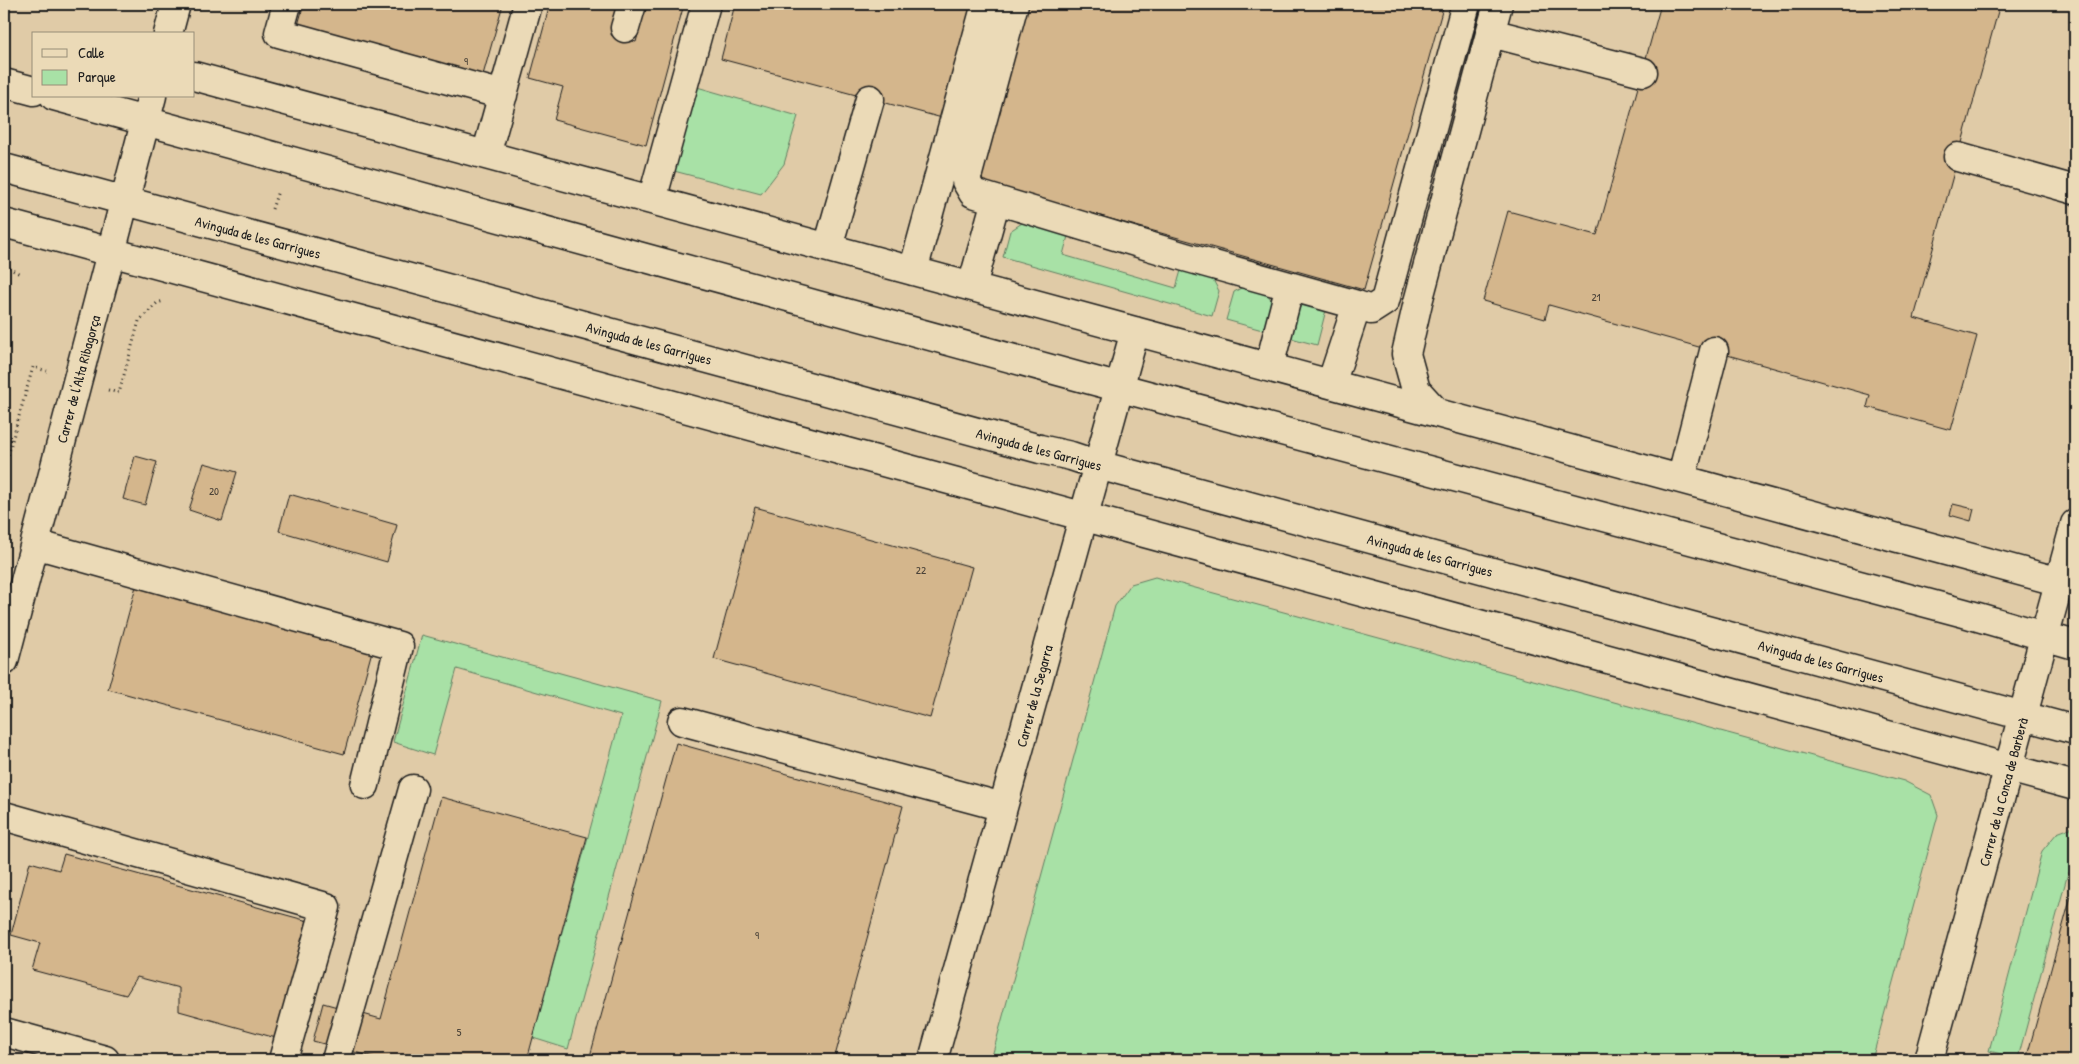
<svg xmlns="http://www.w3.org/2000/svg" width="2079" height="1064" font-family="'Patrick Hand',sans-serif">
	<rect width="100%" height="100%" fill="#ebdab7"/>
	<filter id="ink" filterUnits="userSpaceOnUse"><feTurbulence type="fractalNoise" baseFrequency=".02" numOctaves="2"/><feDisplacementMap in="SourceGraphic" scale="10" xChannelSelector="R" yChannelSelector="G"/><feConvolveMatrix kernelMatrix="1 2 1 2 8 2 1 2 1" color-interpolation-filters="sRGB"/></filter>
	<g filter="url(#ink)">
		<!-- built -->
		<path fill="#e0cba7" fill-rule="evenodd" d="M 4,4 L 2075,4 L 2075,1060 L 4,1060 ZM 34,34 L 194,34 L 194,96 L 34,96 Z"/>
		<!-- green -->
		<path fill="#a8e1a6" stroke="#627e61" d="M 697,87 L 798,116 L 784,164 L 761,194 L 674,171 Z
			M 1022,223 L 1068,236 L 1063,255 L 1176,288 L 1182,267 L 1211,276 L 1219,291 L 1212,316 L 1003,257 L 1010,231 Z
			M 1248,284 L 1266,291 L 1274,305 L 1266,331 L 1226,320 L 1234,292 Z
			M 1309,300 L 1327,306 L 1317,345 L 1291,338 L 1297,310 Z
			M 1155,577 L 1904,781 L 1931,795 L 1938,815 L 1872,1060 L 991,1060 L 1115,606 L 1131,584 Z
			M 422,635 L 662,701 L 568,1049 L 533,1038 L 621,716 L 457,669 L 433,755 L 393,742 Z
			M 2073,827 L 2075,827 L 2075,874 L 2068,873 L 2018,1058 L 1989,1051 L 2042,851 L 2057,833 Z"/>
		<!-- building -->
		<path fill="#d4b68c" stroke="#1c1c1c" d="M 304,4 L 503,4 L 483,75 L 298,25 Z
			M 550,4 L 619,4 L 611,35 L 636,42 L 646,4 L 684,4 L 646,145 L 554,120 L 563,87 L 530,78 Z
			M 735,4 L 976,4 L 946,119 L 721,59 Z
			M 1028,4 L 1444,4 L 1364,290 L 979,182 Z
			M 1661,4 L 2000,4 L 1914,318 L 1977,336 L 1951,430 L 1867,407 L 1870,395 L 1549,305 L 1545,319 L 1483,301 L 1508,211 L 1597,235 Z
			M 135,456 L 157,462 L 145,505 L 123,499 Z
			M 204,463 L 237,472 L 222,521 L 189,510 Z
			M 289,494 L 397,525 L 387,562 L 279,531 Z
			M 1953,504 L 1974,509 L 1971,521 L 1950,515 Z
			M 755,507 L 972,567 L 930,718 L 714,659 Z
			M 136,586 L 372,651 L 344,754 L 108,689 Z
			M 676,743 L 903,806 L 834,1060 L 589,1060 Z
			M 441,797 L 587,837 L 527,1060 L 384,1060 L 313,1041 L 323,1003 L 381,1019 Z
			M 64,854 L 308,921 L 276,1038 L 179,1011 L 179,988 L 137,977 L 126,995 L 32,970 L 40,943 L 11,935 L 30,862 L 59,870 Z
			M 2073,889 L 2075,889 L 2075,1060 L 2026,1060 Z"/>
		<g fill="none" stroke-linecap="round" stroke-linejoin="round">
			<defs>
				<path id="minor" d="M 287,4 L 279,33 L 503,95
					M 1014,4 L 966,181 L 973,193 L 1185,257 L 1357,305
					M 625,28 L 632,4
					M 1491,33 L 1643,72
					M 168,34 L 176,4
					M 194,76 L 2075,586
					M 4,83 L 34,91
					M 54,96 L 1091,380 L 1964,613 L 2075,645
					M 486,155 L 528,4
					M 1958,157 L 2075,190
					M 4,168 L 1040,449 L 1071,456 L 1098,465 L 2075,730
					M 652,200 L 706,4
					M 4,223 L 2075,786
					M 828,247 L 870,99
					M 913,271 L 986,4
					M 972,286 L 996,200
					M 1269,367 L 1290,286
					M 1331,384 L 1357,305 L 1371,310 L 1385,301 L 1466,4
					M 1437,413 L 1416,390 L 1406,354 L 1418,302 L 1498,4
					M 1681,479 L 1714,351
					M 35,544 L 399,646 L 365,785
					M 4,661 L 152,96
					M 682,721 L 1003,807
					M 4,816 L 326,907 L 283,1060
					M 4,1032 L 105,1060
					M 336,1060 L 413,789
					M 933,1060 L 1135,331
					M 1929,1060 L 2075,524"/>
			</defs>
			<!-- minor casing -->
			<use href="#minor" stroke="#1c1c1c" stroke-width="31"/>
			<!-- path -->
			<path stroke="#1c1c1c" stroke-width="3" stroke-dasharray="1 4" stroke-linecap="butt" d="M 272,209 L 278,191
				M 4,266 L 20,274
				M 108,390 L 119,393 L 139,321 L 157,303 L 164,301
				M 4,469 L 33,367 L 47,371"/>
			<!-- minor -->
			<use href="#minor" stroke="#ebdab7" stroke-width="28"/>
		</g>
	</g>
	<g text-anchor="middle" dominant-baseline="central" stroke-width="4" stroke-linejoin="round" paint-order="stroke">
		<!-- number labels -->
		<g font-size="11" fill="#4a4238">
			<text x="466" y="61">9</text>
			<text x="1596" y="297">21</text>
			<text x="214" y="491">20</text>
			<text x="921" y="570">22</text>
			<text x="757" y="935">9</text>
			<text x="459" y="1032">5</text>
		</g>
		<!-- street labels -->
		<g font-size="14" fill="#1c1c1c" stroke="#ebdab7">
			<text transform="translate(258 237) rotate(15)">Avinguda de les Garrigues</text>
			<text transform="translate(649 343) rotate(15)">Avinguda de les Garrigues</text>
			<text transform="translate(78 379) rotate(-75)">Carrer de l'Alta Ribagorça</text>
			<text transform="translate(1039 449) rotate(15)">Avinguda de les Garrigues</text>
			<text transform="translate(1430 555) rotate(15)">Avinguda de les Garrigues</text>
			<text transform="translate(1821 661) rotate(15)">Avinguda de les Garrigues</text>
			<text transform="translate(1034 696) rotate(-75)">Carrer de la Segarra</text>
			<text transform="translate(2003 792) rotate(-75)">Carrer de la Conca de Barberà</text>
		</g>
	</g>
	<!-- margin -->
	<rect width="2079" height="1064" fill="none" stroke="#ebdab7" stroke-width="20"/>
	<rect x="10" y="10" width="2059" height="1044" fill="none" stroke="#1c1c1c" stroke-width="2" filter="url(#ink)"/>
	<!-- legend -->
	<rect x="32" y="32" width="162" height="65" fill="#ebdab7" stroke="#988e79"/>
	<rect x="42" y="49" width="25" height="8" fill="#ebdab7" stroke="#988e79"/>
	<text x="78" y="58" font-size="15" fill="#1c1c1c">Calle</text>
	<rect x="42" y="70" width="25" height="15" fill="#a8e1a6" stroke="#988e79"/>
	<text x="78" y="82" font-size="15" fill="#1c1c1c">Parque</text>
</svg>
